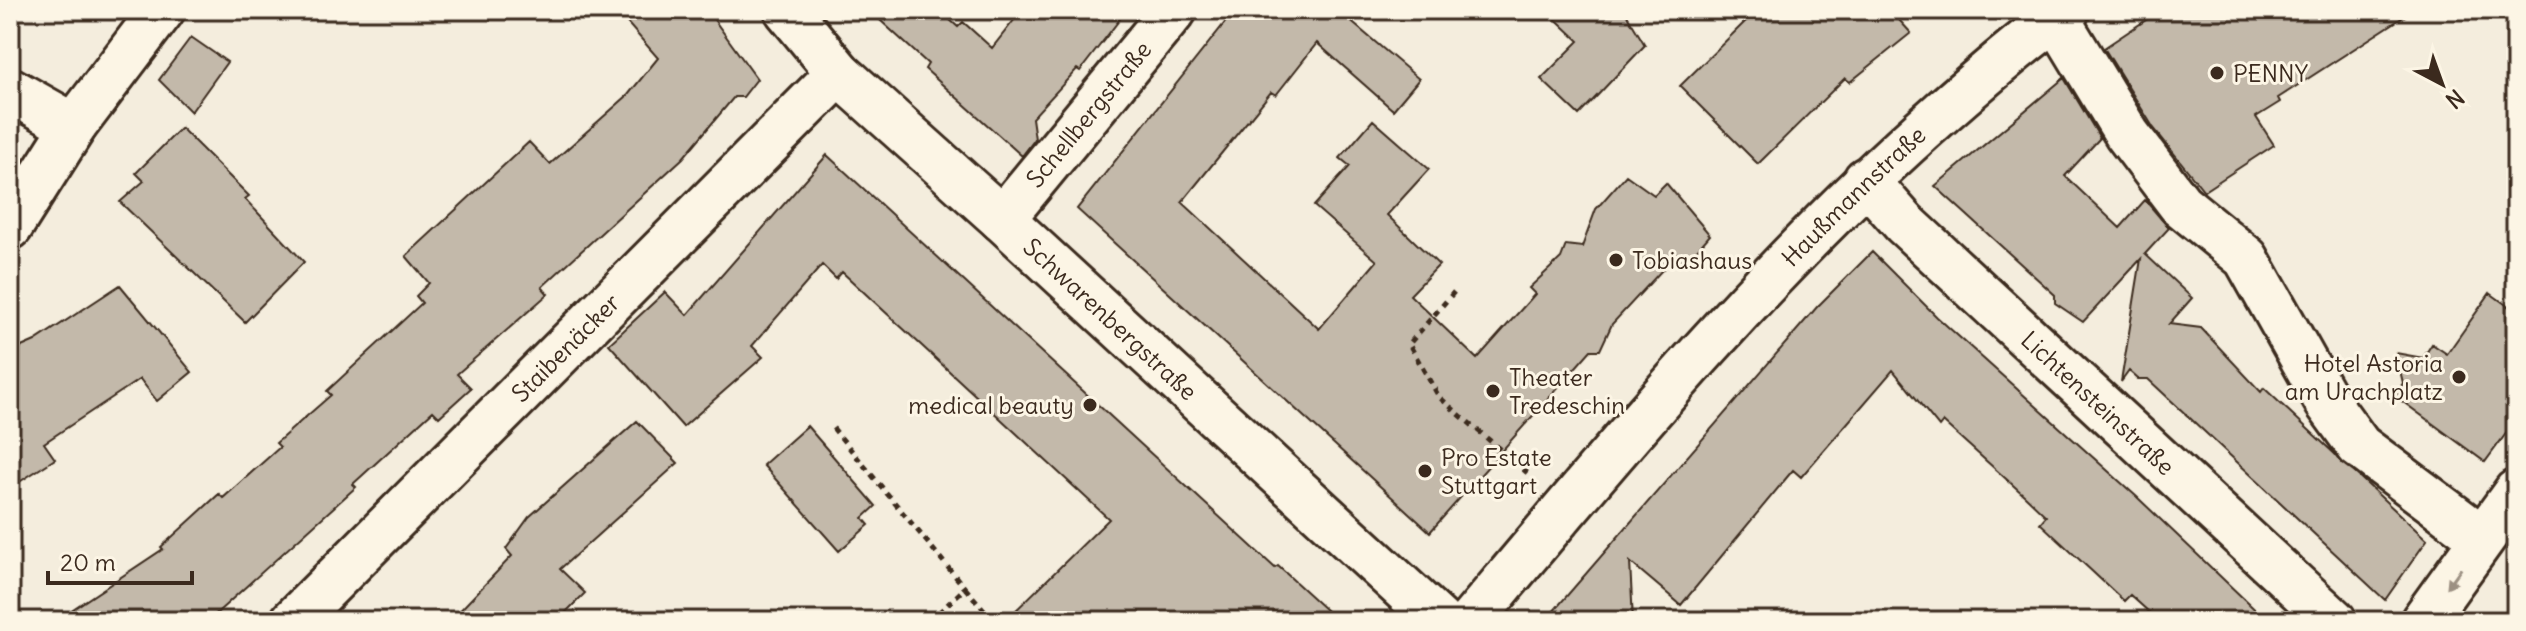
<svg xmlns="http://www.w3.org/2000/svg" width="2526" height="631" font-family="Delius,sans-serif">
	<rect width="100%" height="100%" fill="#f4eddd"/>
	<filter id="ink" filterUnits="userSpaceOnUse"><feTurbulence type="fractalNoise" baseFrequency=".0125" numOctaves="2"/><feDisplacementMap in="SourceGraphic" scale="16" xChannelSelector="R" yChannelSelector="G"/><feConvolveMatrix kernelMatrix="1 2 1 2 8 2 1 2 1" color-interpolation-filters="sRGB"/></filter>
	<g filter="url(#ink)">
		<!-- building -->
		<path fill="#c3b9aa" stroke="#3b2a1e" stroke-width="2" d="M 616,10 L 707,10 L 757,79 L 743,97 L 734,97 L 683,158 L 542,287 L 548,294 L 457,374 L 471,388 L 439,417 L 433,411 L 353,484 L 356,487 L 208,621 L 55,621 L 163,549 L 161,547 L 219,494 L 223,498 L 280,447 L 276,443 L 331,395 L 327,391 L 422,303 L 416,296 L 429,283 L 406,256 L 501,168 L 529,142 L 550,164 L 628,95 L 658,58 Z
			M 869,10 L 939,10 L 958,27 L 963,22 L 992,48 L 1022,10 L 1127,10 L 1080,71 L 1077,69 L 1032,118 L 1035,139 L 1022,156 L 925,69 L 928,64 Z
			M 1235,10 L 1343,10 L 1341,13 L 1419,79 L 1393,110 L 1317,43 L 1276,95 L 1271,92 L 1182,202 L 1319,329 L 1377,261 L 1314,206 L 1350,166 L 1340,158 L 1373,120 L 1429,169 L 1387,215 L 1439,265 L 1410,295 L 1477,359 L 1535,294 L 1529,288 L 1561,258 L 1566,245 L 1582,247 L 1596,209 L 1626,175 L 1654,195 L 1666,183 L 1710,235 L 1685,264 L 1675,256 L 1612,324 L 1600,350 L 1591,350 L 1430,532 L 1077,209 Z
			M 1546,10 L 1624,10 L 1645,45 L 1579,115 L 1541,79 L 1579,41 Z
			M 1757,10 L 1890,10 L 1911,33 L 1850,82 L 1845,78 L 1758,164 L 1680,86 Z
			M 2161,10 L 2414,10 L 2278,98 L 2280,102 L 2256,117 L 2274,145 L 2204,191 L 2153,127 L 2104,48 Z
			M 191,37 L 227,62 L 191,112 L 159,80 Z
			M 2064,78 L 2100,138 L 2065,176 L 2120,228 L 2145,200 L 2169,228 L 2145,254 L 2192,298 L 2169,324 L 2201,328 L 2261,392 L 2264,388 L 2427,540 L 2385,600 L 2148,379 L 2138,379 L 2129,371 L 2121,382 L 2141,259 L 2083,322 L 2055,303 L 2055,295 L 1935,186 Z
			M 181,128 L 249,196 L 245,199 L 304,262 L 245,322 L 120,202 L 144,181 L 136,173 Z
			M 827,155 L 1275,568 L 1278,566 L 1338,621 L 1005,621 L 1109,519 L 842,272 L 836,279 L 822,265 L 752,346 L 763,357 L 683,427 L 609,344 L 665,292 L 687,315 Z
			M 1872,252 L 1937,317 L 2137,497 L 2267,621 L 2159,621 L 2130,595 L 2124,601 L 2040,523 L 2046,516 L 2025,496 L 1943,422 L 1939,427 L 1893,370 L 1801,477 L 1793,470 L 1681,605 L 1630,562 L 1633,621 L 1545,621 L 1817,307 Z
			M 120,285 L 192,372 L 157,401 L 140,379 L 44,443 L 55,459 L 10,488 L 10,352 L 35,341 Z
			M 2490,293 L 2516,312 L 2516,420 L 2485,462 L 2395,396 L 2403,383 L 2396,353 L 2423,358 L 2432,344 L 2447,354 Z
			M 637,421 L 678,463 L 560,569 L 585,593 L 557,621 L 450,621 L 512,556 L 506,549 L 529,517 Z
			M 807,426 L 876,506 L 863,518 L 869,525 L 839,551 L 763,465 Z"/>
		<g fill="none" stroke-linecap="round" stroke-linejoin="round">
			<defs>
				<g id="minor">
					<path id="s1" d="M 787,10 L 839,73 L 1002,219 L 1439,621"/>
					<path d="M 2056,17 L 2127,134 L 2180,204 L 2246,258 L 2327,402 L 2359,446 L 2482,538"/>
					<path d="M 10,90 L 74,126"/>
					<path id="s2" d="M 1866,180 L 1904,223 L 2334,621"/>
					<path id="s3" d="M 1002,219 L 1174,10"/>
					<path d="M 10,227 L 74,126 L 162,10"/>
					<path id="s4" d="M 293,621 L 839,73"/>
					<path id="s5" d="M 1471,621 C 1619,445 1767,266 1940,114 C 1981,78 2023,41 2067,10"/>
					<path d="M 2423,621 L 2516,492"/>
				</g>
			</defs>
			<!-- minor casing -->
			<use href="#minor" stroke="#3b2a1e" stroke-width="50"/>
			<!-- path -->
			<path stroke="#3b2a1e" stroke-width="5" stroke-dasharray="6 6" stroke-linecap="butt" d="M 1454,292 L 1409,344 L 1439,397 L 1531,476
				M 833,428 L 965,588
				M 930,621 L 965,588 L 994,621"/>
			<!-- minor -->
			<use href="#minor" stroke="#fcf5e5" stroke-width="44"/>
		</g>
		<!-- one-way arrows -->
		<defs><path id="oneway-solid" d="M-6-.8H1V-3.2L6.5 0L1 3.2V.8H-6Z" transform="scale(2)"/></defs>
		<use fill="#9c9082" href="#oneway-solid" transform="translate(2454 578) rotate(126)"/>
	</g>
	<!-- markers -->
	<g fill="#3b2a1e" stroke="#fcf5e5" stroke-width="3">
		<circle cx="2217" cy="73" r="8"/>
		<circle cx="1616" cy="260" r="8"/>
		<circle cx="2459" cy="377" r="8"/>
		<circle cx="1493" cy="391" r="8"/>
		<circle cx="1090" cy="405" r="8"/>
		<circle cx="1425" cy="471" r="8"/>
	</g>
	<g text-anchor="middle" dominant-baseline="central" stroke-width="6" stroke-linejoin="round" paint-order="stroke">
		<!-- poi labels -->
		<g font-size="24" fill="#3b2a1e" stroke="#fcf5e5" text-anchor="start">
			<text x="2233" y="73">PENNY</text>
			<text x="1632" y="260">Tobiashaus</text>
			<text x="2443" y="363" text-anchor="end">Hotel Astoria<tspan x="2443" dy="28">am Urachplatz</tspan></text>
			<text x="1509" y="377">Theater<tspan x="1509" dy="28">Tredeschin</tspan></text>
			<text x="1074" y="405" text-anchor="end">medical beauty</text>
			<text x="1441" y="457">Pro Estate<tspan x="1441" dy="28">Stuttgart</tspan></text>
		</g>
		<!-- street labels -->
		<g font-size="24" fill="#3b2a1e" stroke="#fcf5e5">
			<text stroke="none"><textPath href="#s3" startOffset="136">Schellbergstraße</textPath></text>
			<text stroke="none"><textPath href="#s5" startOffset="572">Haußmannstraße</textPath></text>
			<text stroke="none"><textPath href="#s1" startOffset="448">Schwarenbergstraße</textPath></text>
			<text stroke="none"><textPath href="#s4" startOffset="386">Staibenäcker</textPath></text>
			<text stroke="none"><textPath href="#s2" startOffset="322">Lichtensteinstraße</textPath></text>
		</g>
	</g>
	<!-- margin -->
	<rect width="2526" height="631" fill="none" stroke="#fcf5e5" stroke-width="40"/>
	<rect x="20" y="20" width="2486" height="591" fill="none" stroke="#3b2a1e" stroke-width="3" filter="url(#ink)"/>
	<!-- north arrow -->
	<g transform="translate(2442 84) rotate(139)" stroke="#fcf5e5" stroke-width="6" paint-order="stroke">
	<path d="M0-6L14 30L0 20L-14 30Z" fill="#3b2a1e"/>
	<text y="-12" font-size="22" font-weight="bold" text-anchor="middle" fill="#3b2a1e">N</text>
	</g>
	<!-- scale -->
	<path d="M48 571v12h144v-12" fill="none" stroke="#3b2a1e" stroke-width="4"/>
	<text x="60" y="571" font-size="24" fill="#3b2a1e" stroke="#fcf5e5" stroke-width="6" paint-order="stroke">20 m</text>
</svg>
